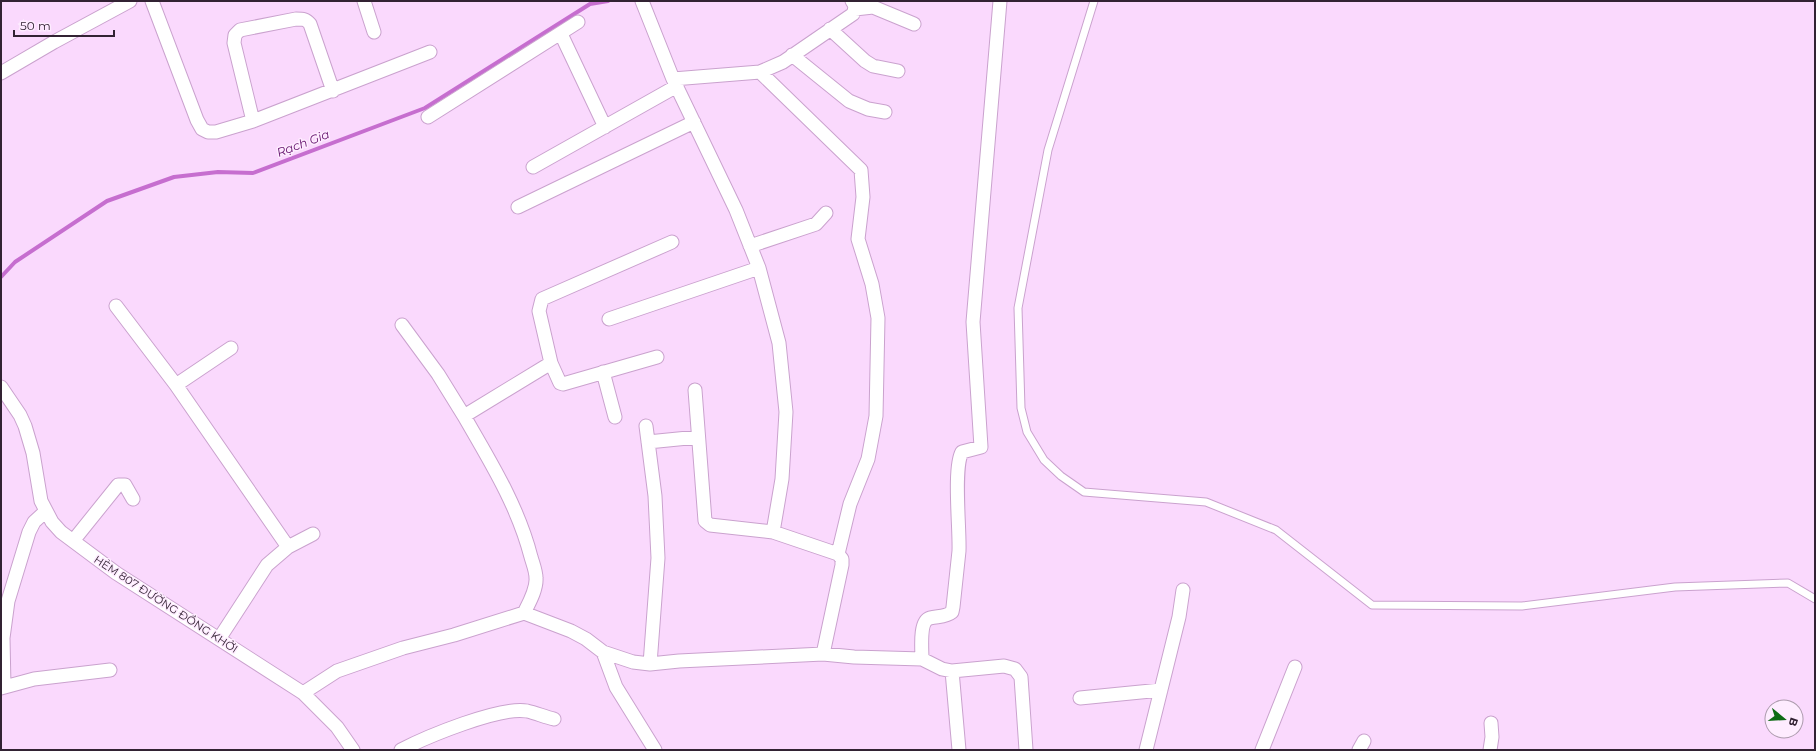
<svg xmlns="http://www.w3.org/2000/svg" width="1816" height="751" font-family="Montserrat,sans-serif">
	<rect width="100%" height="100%" fill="#fad9fd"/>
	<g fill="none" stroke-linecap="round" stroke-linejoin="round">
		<!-- stream -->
		<path stroke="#c66ecf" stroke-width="4" d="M 1,277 L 15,262 L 107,201 L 174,177 L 218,172 L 253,173 L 425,108 L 590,4 L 608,1"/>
		<defs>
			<path id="service" d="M 1094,1 L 1048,150 L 1018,308 L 1021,408 L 1027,432 L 1044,460 L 1061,476 L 1084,492 L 1206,502 L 1276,530 L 1372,605 L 1522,606 L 1675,587 L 1788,583 L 1815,599"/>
			<path id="minor" d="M 152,1 L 197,120 L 202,129 L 208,132 L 216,132 L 253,121 L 430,52
				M 364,1 L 374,32
				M 642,1 L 673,79 L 736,210 L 759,268 L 779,343 L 786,412 L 782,479 L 773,532 L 838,554 L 842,559 L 842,565 L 823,654
				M 855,9 L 873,7 L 914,24
				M 830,29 L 865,61 L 873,66 L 898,71
				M 561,34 L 605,127
				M 792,55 L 849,101 L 868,109 L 885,112
				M 760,72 L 783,62 L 853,14 C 855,9 856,6 852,1
				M 1,73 L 54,42 L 130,1
				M 673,79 L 760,72 L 861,170 L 863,197 L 858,239 L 872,284 L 878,318 L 876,416 L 868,459 L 850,504 L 838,554
				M 428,117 L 578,22
				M 253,121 L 234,43 L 235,35 L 240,30 L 296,19 C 303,19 306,19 310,24 L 333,91
				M 533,167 L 677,86
				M 518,207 L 694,122
				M 750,246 L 816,224 L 826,213
				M 116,306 L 176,385 L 288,547
				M 609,319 L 759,268
				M 402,325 L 438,374 L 464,416
				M 551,363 L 560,383 L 563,384 L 657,357
				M 603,372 L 615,417
				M 176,385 L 231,348
				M 1,387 L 20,415 L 25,426 L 33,453 L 41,501 L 52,522 L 61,532 L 116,573 L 303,693 L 337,727 L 353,750
				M 695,390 L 705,521 L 710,525 L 773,532
				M 646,426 L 655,496 L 658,558 L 650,664
				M 648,442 L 698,437
				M 73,541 L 118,485 L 125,485 L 133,499
				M 524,613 C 529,603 537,589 536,578 C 536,571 533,564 531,557 C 518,506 490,461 464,416 L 551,363 L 539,311 L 542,299 L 672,242
				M 219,639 L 267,565 L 288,547 L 313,534
				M 603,652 L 616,687 L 655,750
				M 922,659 C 922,649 919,621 930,618 C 938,616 946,617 952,612 L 953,607 C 955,589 957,570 959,551 C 960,530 953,468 962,452 L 981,447 L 973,322 L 1000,1
				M 952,671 L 959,750
				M 4,687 L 3,638 L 8,601 L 29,532 L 34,522 L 46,511
				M 1,688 L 34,679 L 110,670
				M 303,693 L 337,671 L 403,648 L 454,635 L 524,613 L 571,631 L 586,639 L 603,652 L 633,662 L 650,664 L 679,661 L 823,654 L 854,657 L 922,659 L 942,669 L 952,671 L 1004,666 L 1015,669 L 1021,677 L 1026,750
				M 1080,698 L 1161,690
				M 401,750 C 426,737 500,706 527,711 C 536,713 545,717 554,719
				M 1146,750 L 1179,617 L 1183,590
				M 1262,750 L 1295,667
				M 1359,750 L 1364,741
				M 1490,750 L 1492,737 L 1491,723"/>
		</defs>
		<!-- service casing -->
		<use href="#service" stroke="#caa2ce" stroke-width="9"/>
		<!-- minor casing -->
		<use href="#minor" stroke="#caa2ce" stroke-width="15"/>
		<!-- service -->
		<use href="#service" stroke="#fff" stroke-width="7"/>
		<!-- minor -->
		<use href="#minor" stroke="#fff" stroke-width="13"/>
	</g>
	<g text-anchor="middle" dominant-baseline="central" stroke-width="3" stroke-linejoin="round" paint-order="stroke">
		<!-- street labels -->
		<g font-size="11" fill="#322233" stroke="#feecff">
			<text transform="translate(166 604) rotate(33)">HẺM 807 ĐƯỜNG ĐỒNG KHỞI</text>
		</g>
		<!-- water labels -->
		<g font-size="12" font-style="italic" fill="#610c6a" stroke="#feecff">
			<text transform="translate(303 143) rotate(-21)">Rạch Gia</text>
		</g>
	</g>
	<!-- border -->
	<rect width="1816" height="751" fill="none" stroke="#322233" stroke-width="4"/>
	<!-- north arrow -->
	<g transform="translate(1784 719) rotate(108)"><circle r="19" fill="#feecff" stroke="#ac9bad"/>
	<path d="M0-3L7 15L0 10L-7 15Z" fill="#0e6b15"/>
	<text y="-6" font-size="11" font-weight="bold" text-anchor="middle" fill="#322233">B</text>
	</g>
	<!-- scale -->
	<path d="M14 30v6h100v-6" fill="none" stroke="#322233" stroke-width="2"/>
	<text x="20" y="30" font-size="12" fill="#322233" stroke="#feecff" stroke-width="3" paint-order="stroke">50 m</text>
</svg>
